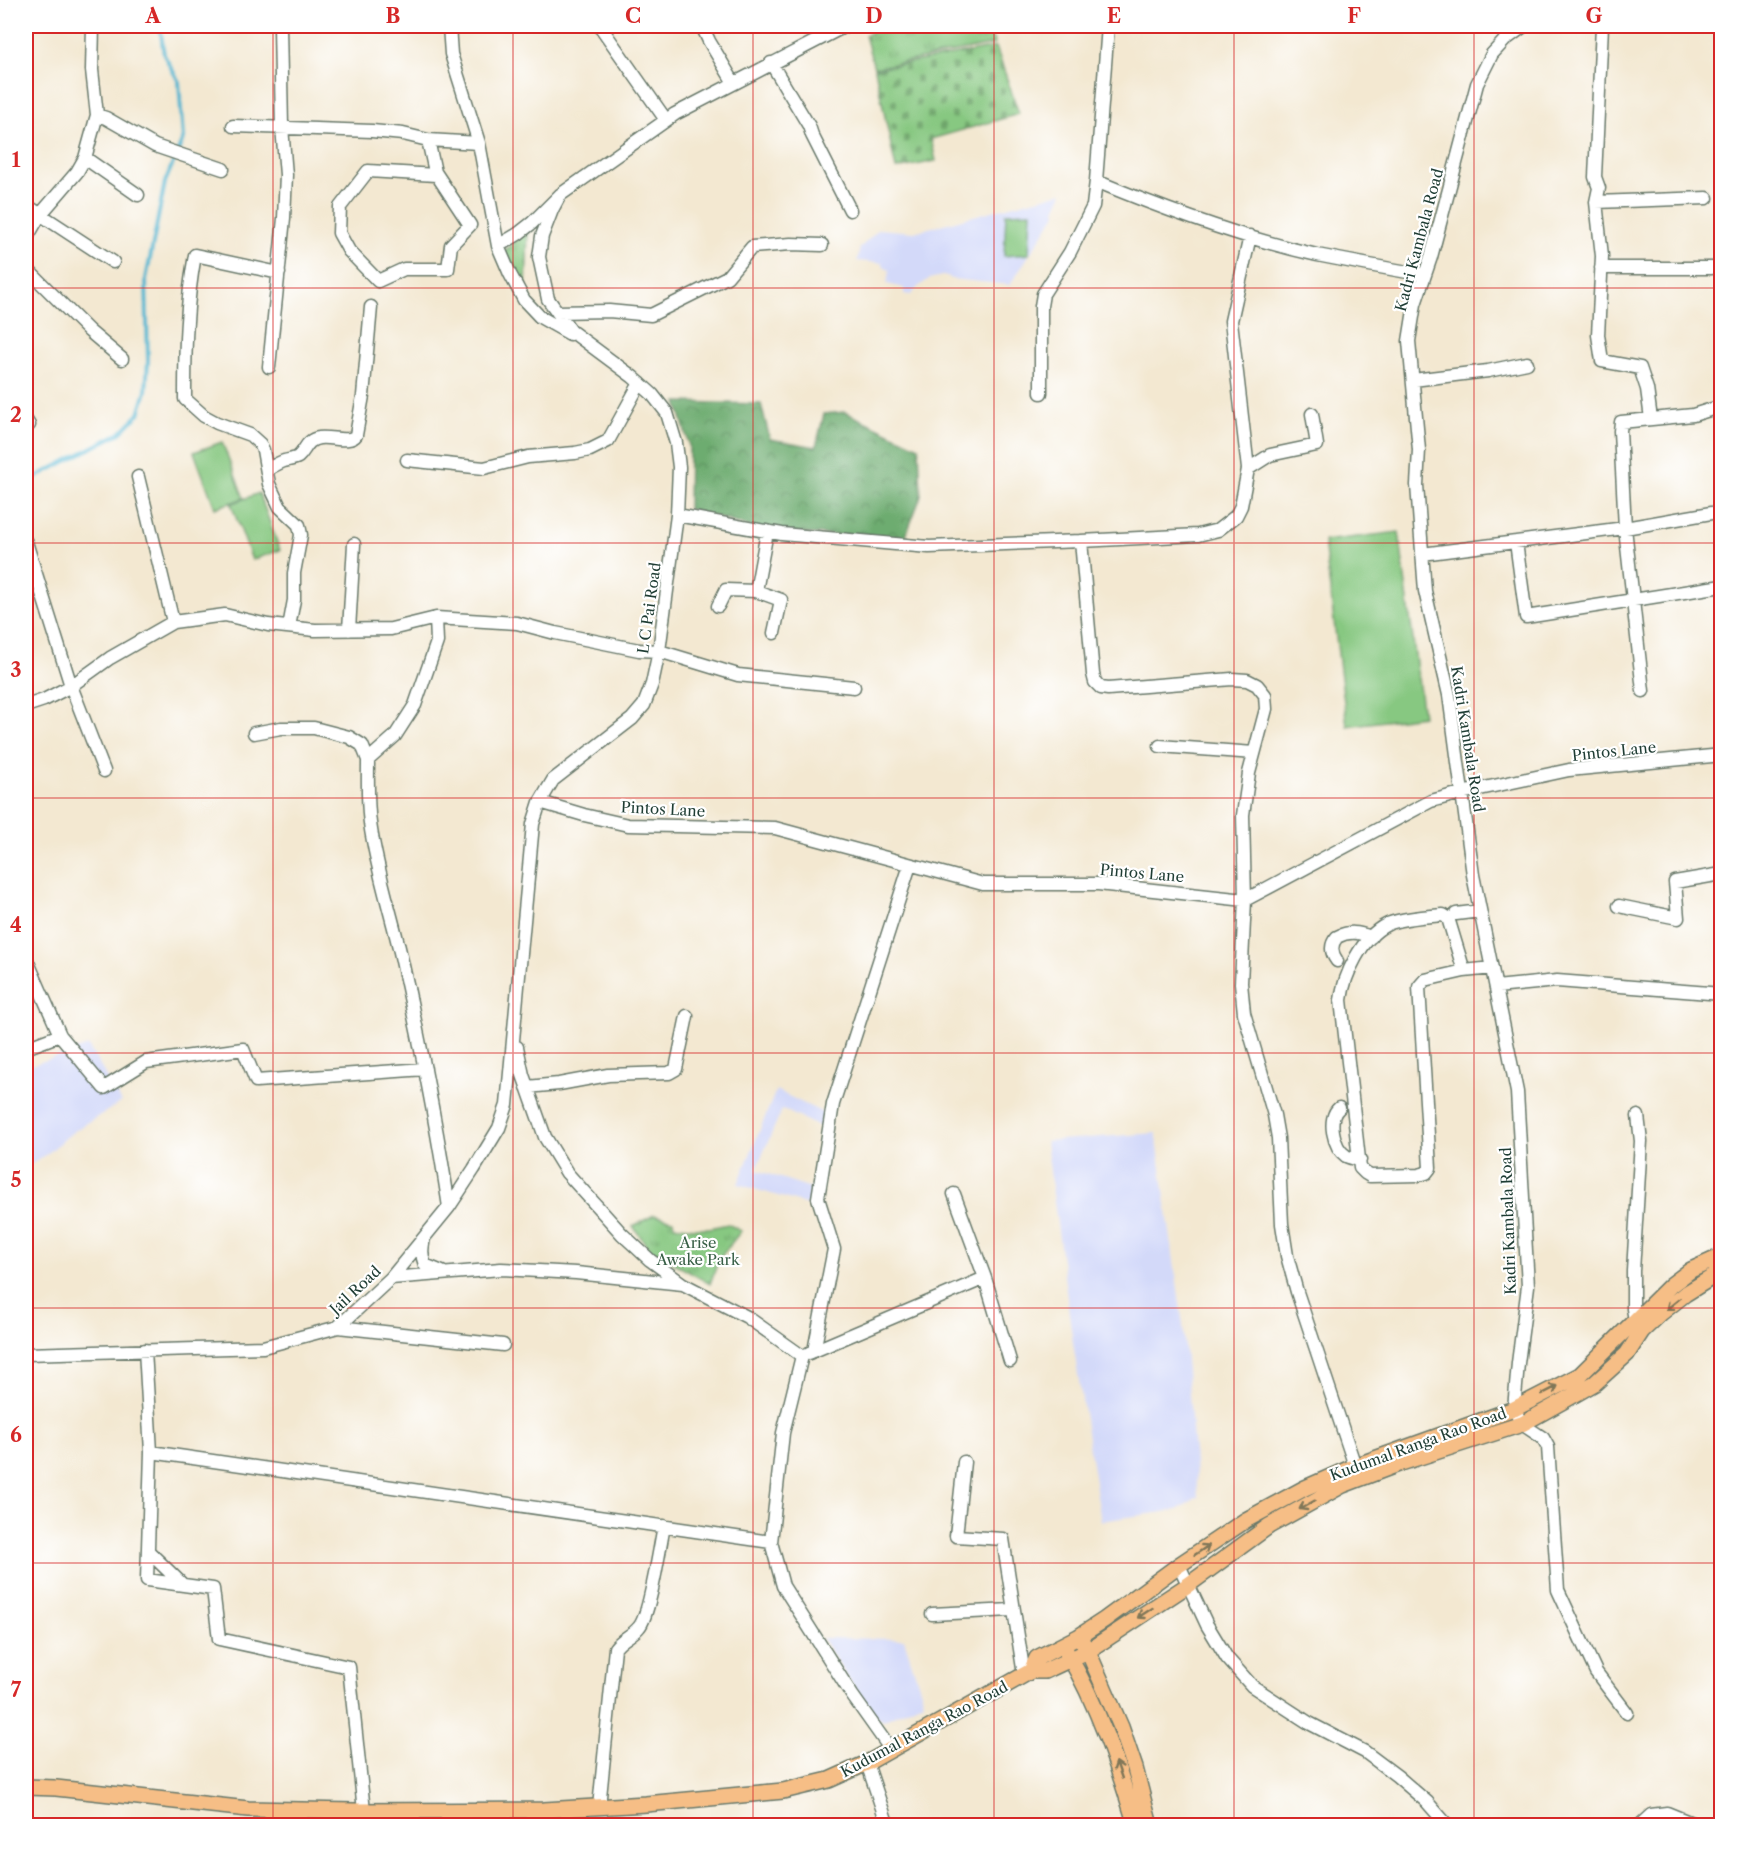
<svg xmlns="http://www.w3.org/2000/svg" width="1747" height="1851" font-family="'Libre Caslon Text',serif">
	<defs>
		<pattern id="forest-crowns" width="20" height="18" patternUnits="userSpaceOnUse" patternTransform="scale(1.5)"><rect width="20" height="18" fill="#6dac6f"/><path d="M2 6a3 3 0 1 1 6 0M12 15a3 3 0 1 1 6 0" fill="none" stroke="#598d5c"/></pattern>
		<pattern id="cemetery-stones" width="16" height="16" patternUnits="userSpaceOnUse" patternTransform="scale(1.5)"><rect width="16" height="16" fill="#87c881"/><path d="M2 7V4a2 2 0 0 1 4 0v3zM10 15v-3a2 2 0 0 1 4 0v3z" fill="#6ea46a"/></pattern>
		<pattern id="park-tufts" width="24" height="20" patternUnits="userSpaceOnUse" patternTransform="scale(1.5)"><rect width="24" height="20" fill="#87c881"/><path d="M3 7l-1-3M5 7V3M7 7l1-3M15 17l-1-3M17 17v-4M19 17l1-3" fill="none" stroke="#6ea46a"/></pattern>
	</defs>
	<rect width="100%" height="100%" fill="#fff"/>
	<filter id="ink" filterUnits="userSpaceOnUse"><feTurbulence type="fractalNoise" baseFrequency=".0167" numOctaves="2"/><feDisplacementMap in="SourceGraphic" scale="12" xChannelSelector="R" yChannelSelector="G"/><feConvolveMatrix kernelMatrix="1 2 1 2 8 2 1 2 1" color-interpolation-filters="sRGB"/></filter>
	<filter id="wash" filterUnits="userSpaceOnUse"><feTurbulence type="fractalNoise" baseFrequency=".008" numOctaves="4" result="noise"/><feDisplacementMap in="SourceGraphic" scale="24" xChannelSelector="R" yChannelSelector="G"/><feGaussianBlur stdDeviation="1.35" result="paint"/><feColorMatrix in="noise" values="0 0 0 0 0 0 0 0 0 0 0 0 0 0 0 0 0 1.4 0 .05"/><feComposite in="paint" operator="in"/></filter>
	<g filter="url(#wash)">
		<rect width="100%" height="100%" fill="#f3e8d1"/>
		<!-- built -->
		<path fill="#d3d9f9" d="M 1063,192 L 1055,210 L 1057,212 L 1010,285 L 951,279 L 948,276 L 942,276 L 929,279 L 918,287 L 911,295 L 904,294 L 904,288 L 887,284 L 889,270 L 885,268 L 882,263 L 857,261 L 860,248 L 879,229 L 914,232 Z
			M 88,1046 L 122,1102 L 74,1131 L 47,1154 L 26,1168 L 26,1067 Z
			M 776,1090 L 829,1116 L 826,1130 L 782,1109 L 756,1170 L 811,1188 L 808,1205 L 738,1184 Z
			M 1156,1133 L 1183,1325 L 1198,1497 L 1177,1510 L 1101,1521 L 1073,1343 L 1046,1141 Z
			M 822,1638 L 904,1639 L 924,1701 L 883,1721 L 871,1712 Z"/>
		<!-- green -->
		<path fill="#87c881" stroke="#53825a" stroke-width="1.5" d="M 1031,212 L 1029,254 L 1004,256 L 1006,213 Z
			M 222,442 L 244,498 L 215,508 L 194,452 Z
			M 259,493 L 280,550 L 252,560 L 231,504 Z
			M 1399,532 L 1423,716 L 1347,726 L 1324,541 Z"/>
		<!-- forest -->
		<path fill="url(#forest-crowns)" stroke="#467452" stroke-width="1.5" d="M 677,402 L 761,404 L 770,439 L 816,447 L 824,414 L 845,412 L 919,447 L 921,496 L 905,538 L 767,532 L 688,509 L 689,446 Z"/>
		<!-- cemetery -->
		<path fill="url(#cemetery-stones)" stroke="#53825a" stroke-width="1.5" d="M 996,47 L 1019,114 L 931,139 L 936,161 L 896,169 L 875,69 Z"/>
		<!-- park -->
		<path fill="url(#park-tufts)" stroke="#53825a" stroke-width="1.5" d="M 886,26 L 986,26 L 995,44 L 874,68 L 865,35 Z
			M 528,230 L 526,289 L 503,252 Z
			M 654,1215 L 673,1220 L 674,1225 L 694,1228 L 709,1228 L 728,1224 L 741,1231 L 719,1259 L 710,1284 L 649,1249 L 633,1226 Z"/>
		<g fill="none" stroke-linecap="round" stroke-linejoin="round">
			<!-- stream -->
			<path stroke="#52b6d0" stroke-width="4" d="M 26,482 L 120,433 L 139,414 L 146,391 L 148,361 L 146,279 L 165,182 L 183,139 L 179,82 L 164,55 L 160,26"/>
		</g>
	</g>
	<g filter="url(#ink)">
		<g fill="none" stroke-linecap="round" stroke-linejoin="round">
			<defs>
				<path id="minor" d="M 449,26 L 451,54 L 479,143 L 498,246 L 510,274 L 524,300 L 540,317 L 570,334
					M 600,26 L 666,120
					M 702,26 L 709,41 L 734,83
					M 1524,26 L 1505,40 L 1492,54 L 1477,84 L 1431,257 L 1415,304 L 1409,341 L 1419,450 L 1417,485 L 1425,591 L 1449,695 L 1473,875 L 1517,1092 L 1528,1286 L 1518,1363 L 1514,1409 L 1522,1424 L 1543,1438 L 1548,1447 L 1558,1590 L 1596,1672 L 1627,1713
					M 1602,26 L 1595,177 L 1599,188 L 1596,202 L 1602,256 L 1598,335 L 1602,361 L 1640,368 L 1647,389 L 1651,419
					M 771,63 L 809,126 L 812,135 L 850,210
					M 97,115 L 106,118 L 155,146 L 223,169
					M 233,126 L 372,131 L 403,134 L 428,140 L 479,143
					M 428,140 L 435,172 L 470,225 L 451,245 L 448,269 L 404,269 L 378,281 L 349,251 L 339,233 L 340,207 L 368,171 L 436,175
					M 85,158 L 138,195
					M 1096,181 C 1168,211 1242,238 1317,255 C 1353,262 1389,269 1425,275
					M 1596,202 L 1707,198
					M 26,205 L 113,262
					M 26,239 L 40,215 L 77,172 L 85,158 L 97,115 L 92,70 L 93,26
					M 498,246 L 518,234 L 532,223 L 560,195 L 675,114 L 845,26
					M 26,268 L 89,331 L 122,359
					M 1601,268 L 1712,268
					M 279,273 L 195,255 C 186,303 185,350 185,399 L 204,416 L 217,423 L 250,435 L 260,444 L 263,450 L 269,484 L 280,507 L 299,525 L 301,535 L 294,573 L 294,600 L 289,627
					M 557,312 L 609,311 L 651,315 L 727,277 L 752,247 L 791,244 L 822,245
					M 269,367 L 284,218 L 286,175 L 282,127 L 280,26
					M 1413,380 L 1488,371 L 1527,363
					M 1041,393 L 1041,306 L 1043,294 L 1070,252 L 1093,206 L 1096,181 L 1108,26
					M 26,420 L 29,425
					M 407,460 L 484,468 L 528,457 L 575,453 L 590,450 L 608,441 L 640,383
					M 1248,469 L 1270,455 L 1317,445 L 1312,414
					M 267,470 C 272,467 278,463 284,461 C 288,460 295,459 298,457 C 306,450 306,440 319,438 C 330,436 350,444 356,435 L 363,396 L 371,307
					M 138,477 L 173,622
					M 677,515 L 782,534 L 929,547 L 1081,541 L 1093,674 L 1095,682 L 1101,688 L 1108,689 L 1232,679 L 1247,680 L 1257,685 L 1265,695 L 1266,709 L 1249,773 L 1243,815 L 1245,900 L 1241,983 L 1244,1013 L 1274,1115 L 1278,1138 L 1282,1224 L 1287,1256 L 1297,1292 L 1355,1466
					M 1081,541 L 1198,535 L 1218,530 L 1236,516 L 1241,506 L 1248,469 L 1231,321 L 1250,236
					M 26,542 L 71,686 L 104,771
					M 1516,542 L 1526,617 L 1722,586
					M 1422,554 L 1625,528 L 1711,513
					M 756,591 L 767,532
					M 718,606 L 726,590 L 756,591 L 781,600 L 774,633
					M 436,618 L 437,642 L 415,705 L 395,736 L 368,760 C 368,781 367,802 370,823 C 376,867 390,909 400,952 C 419,1036 436,1121 449,1207
					M 349,630 L 354,544
					M 1643,691 L 1625,528 L 1620,431 L 1621,422 L 1693,415 L 1722,406
					M 26,706 L 44,700 L 71,686 L 110,658 L 173,622 L 225,615 L 268,625 L 315,630 L 391,629 L 436,618 L 517,623 L 555,633 L 639,650 L 659,651 L 738,675 L 854,687
					M 254,733 L 281,728 L 314,728 L 349,737 L 362,745 L 368,760
					M 1160,746 L 1254,753
					M 540,802 L 584,815 L 628,825 L 775,828 L 983,884 L 1098,884 L 1245,900 L 1431,801 L 1461,793 L 1569,770 L 1722,755
					M 1619,906 L 1678,918 L 1675,882 L 1722,874
					M 1456,914 L 1480,911
					M 26,958 L 60,1035 L 26,1048
					M 1337,961 C 1331,953 1330,945 1337,937 C 1349,931 1358,932 1371,937
					M 1464,971 L 1448,918 L 1443,915 C 1430,916 1396,919 1386,925 C 1362,937 1344,975 1341,1000 L 1360,1168 L 1365,1173 L 1370,1176 L 1419,1175 L 1426,1173 L 1430,1168 L 1419,987 L 1425,980 L 1464,971 L 1492,968
					M 1496,987 L 1557,981 L 1722,994
					M 60,1035 L 104,1088 L 146,1062 L 243,1049 L 256,1081 L 425,1069
					M 517,1047 L 523,1075 L 545,1137 L 567,1173 L 622,1234 L 650,1260 L 683,1284
					M 527,1087 L 559,1084 L 608,1075 L 669,1073 L 676,1069 L 687,1016
					M 1339,1108 C 1327,1118 1333,1147 1346,1156 C 1350,1158 1355,1159 1360,1160
					M 954,1194 L 985,1278 L 1010,1361
					M 424,1238 C 422,1248 421,1255 425,1265 L 442,1272
					M 391,1278 L 501,1269 L 576,1273 L 683,1284 L 747,1317 L 802,1356 L 783,1433 L 771,1542 L 783,1586 L 852,1695 L 891,1750
					M 1635,1320 L 1633,1309 L 1633,1271 L 1641,1141 L 1638,1116
					M 338,1327 L 503,1345
					M 145,1350 L 151,1452 L 147,1580 L 213,1589 L 219,1639 L 349,1667 L 364,1811
					M 814,1351 L 834,1249 L 818,1198 L 833,1104 L 910,865
					M 809,1353 L 985,1278
					M 26,1354 L 263,1347 L 338,1327 L 391,1278 L 449,1207 L 474,1169 L 499,1128 L 507,1105 L 533,824 L 540,802 L 553,780 L 632,719 L 644,705 L 652,684 L 659,651 L 677,515 L 679,467 L 676,443 L 667,413 L 652,394 L 633,377 L 571,331 L 548,299 L 539,257 L 542,236 L 552,210 L 560,195
					M 151,1452 L 771,1542
					M 964,1462 L 956,1536 L 1003,1539 L 1024,1675
					M 148,1551 L 183,1585
					M 1179,1565 L 1207,1625 L 1227,1658 L 1252,1686 L 1309,1723 L 1365,1752 L 1397,1776 L 1427,1802 L 1448,1826
					M 932,1614 L 1012,1610
					M 867,1763 L 888,1826
					M 599,1807 L 615,1648 C 622,1638 632,1636 639,1627 C 650,1615 660,1545 664,1526
					M 504,1811 L 506,1823
					M 480,1826 L 490,1819 L 491,1811
					M 1639,1826 L 1651,1815 L 1667,1813 L 1699,1826"/>
				<path id="major" d="M 1083,1643 L 1088,1651 L 1121,1727 L 1135,1768 L 1150,1826
					M 1066,1651 C 1098,1705 1118,1765 1136,1826
					M 1031,1671 L 1037,1658 L 1078,1637 L 1104,1620 L 1179,1565 L 1246,1520 L 1305,1488 L 1355,1466 L 1514,1409 L 1580,1375 L 1671,1285 L 1691,1270 L 1722,1256
					M 26,1787 L 56,1788 L 248,1809 L 354,1811 L 544,1810 L 646,1804 L 783,1791 L 829,1780 L 867,1763 L 1031,1671 L 1045,1671 L 1088,1651 L 1188,1585 L 1269,1526 L 1343,1485 L 1401,1463 L 1522,1424 L 1567,1399 L 1595,1383 L 1627,1354 L 1642,1331 L 1661,1313 L 1685,1294 L 1722,1271"/>
			</defs>
			<!-- minor casing -->
			<use href="#minor" stroke="#69796b" stroke-width="15"/>
			<!-- major casing -->
			<use href="#major" stroke="#69796b" stroke-width="18"/>
			<!-- minor -->
			<use href="#minor" stroke="#fff" stroke-width="12"/>
			<!-- major -->
			<use href="#major" stroke="#f6be86" stroke-width="15"/>
		</g>
		<!-- one-way arrows -->
		<defs><path id="oneway-shaft" d="M-6 0H5M1.5-3L5.5 0L1.5 3" fill="none" stroke-width="1.6" stroke-linecap="round" stroke-linejoin="round" transform="scale(1.5)"/></defs>
		<g stroke="#807759">
			<use href="#oneway-shaft" transform="translate(1673 1304) rotate(141)"/>
			<use href="#oneway-shaft" transform="translate(1550 1390) rotate(-27)"/>
			<use href="#oneway-shaft" transform="translate(1307 1505) rotate(151)"/>
			<use href="#oneway-shaft" transform="translate(1202 1550) rotate(-34)"/>
			<use href="#oneway-shaft" transform="translate(1145 1613) rotate(147)"/>
			<use href="#oneway-shaft" transform="translate(1119 1770) rotate(-109)"/>
		</g>
	</g>
	<!-- grid -->
	<path fill="none" stroke="#d62828" stroke-width="1.5" stroke-opacity="0.55" d="M 273,26 L 273,1826M 513,26 L 513,1826M 753,26 L 753,1826M 994,26 L 994,1826M 1234,26 L 1234,1826M 1474,26 L 1474,1826M 26,288 L 1722,288M 26,543 L 1722,543M 26,798 L 1722,798M 26,1053 L 1722,1053M 26,1308 L 1722,1308M 26,1563 L 1722,1563"/>
	<g text-anchor="middle" dominant-baseline="central" stroke-width="4.5" stroke-linejoin="round" paint-order="stroke">
		<!-- street labels -->
		<g font-size="15" fill="#1f3d34" stroke="#fff">
			<text transform="translate(1419 240) rotate(-75)">Kadri Kambala Road</text>
			<text transform="translate(649 608) rotate(-82)">L C Pai Road</text>
			<text transform="translate(1468 739) rotate(81)">Kadri Kambala Road</text>
			<text transform="translate(1614 751) rotate(-6)">Pintos Lane</text>
			<text transform="translate(663 809) rotate(3)">Pintos Lane</text>
			<text transform="translate(1142 873) rotate(5)">Pintos Lane</text>
			<text transform="translate(1508 1221) rotate(-92)">Kadri Kambala Road</text>
			<text transform="translate(355 1290) rotate(-43)">Jail Road</text>
			<text transform="translate(1418 1444) rotate(-20)">Kudumal Ranga Rao Road</text>
			<text transform="translate(924 1729) rotate(-28)">Kudumal Ranga Rao Road</text>
		</g>
		<!-- park labels -->
		<g font-size="15" fill="#396047" stroke="#fff">
			<text x="698" y="1242">Arise<tspan x="698" dy="17">Awake Park</tspan></text>
		</g>
	</g>
	<!-- margin -->
	<rect width="1747" height="1851" fill="none" stroke="#fff" stroke-width="66"/>
	<rect x="33" y="33" width="1681" height="1785" fill="none" stroke="#d62828" stroke-width="2"/>
	<g font-size="20" text-anchor="middle" font-weight="bold" fill="#d62828">
		<text x="153" y="23">A</text>
		<text x="393" y="23">B</text>
		<text x="633" y="23">C</text>
		<text x="874" y="23">D</text>
		<text x="1114" y="23">E</text>
		<text x="1354" y="23">F</text>
		<text x="1594" y="23">G</text>
		<text x="16" y="167">1</text>
		<text x="16" y="422">2</text>
		<text x="16" y="677">3</text>
		<text x="16" y="932">4</text>
		<text x="16" y="1187">5</text>
		<text x="16" y="1442">6</text>
		<text x="16" y="1697">7</text>
	</g>
</svg>
